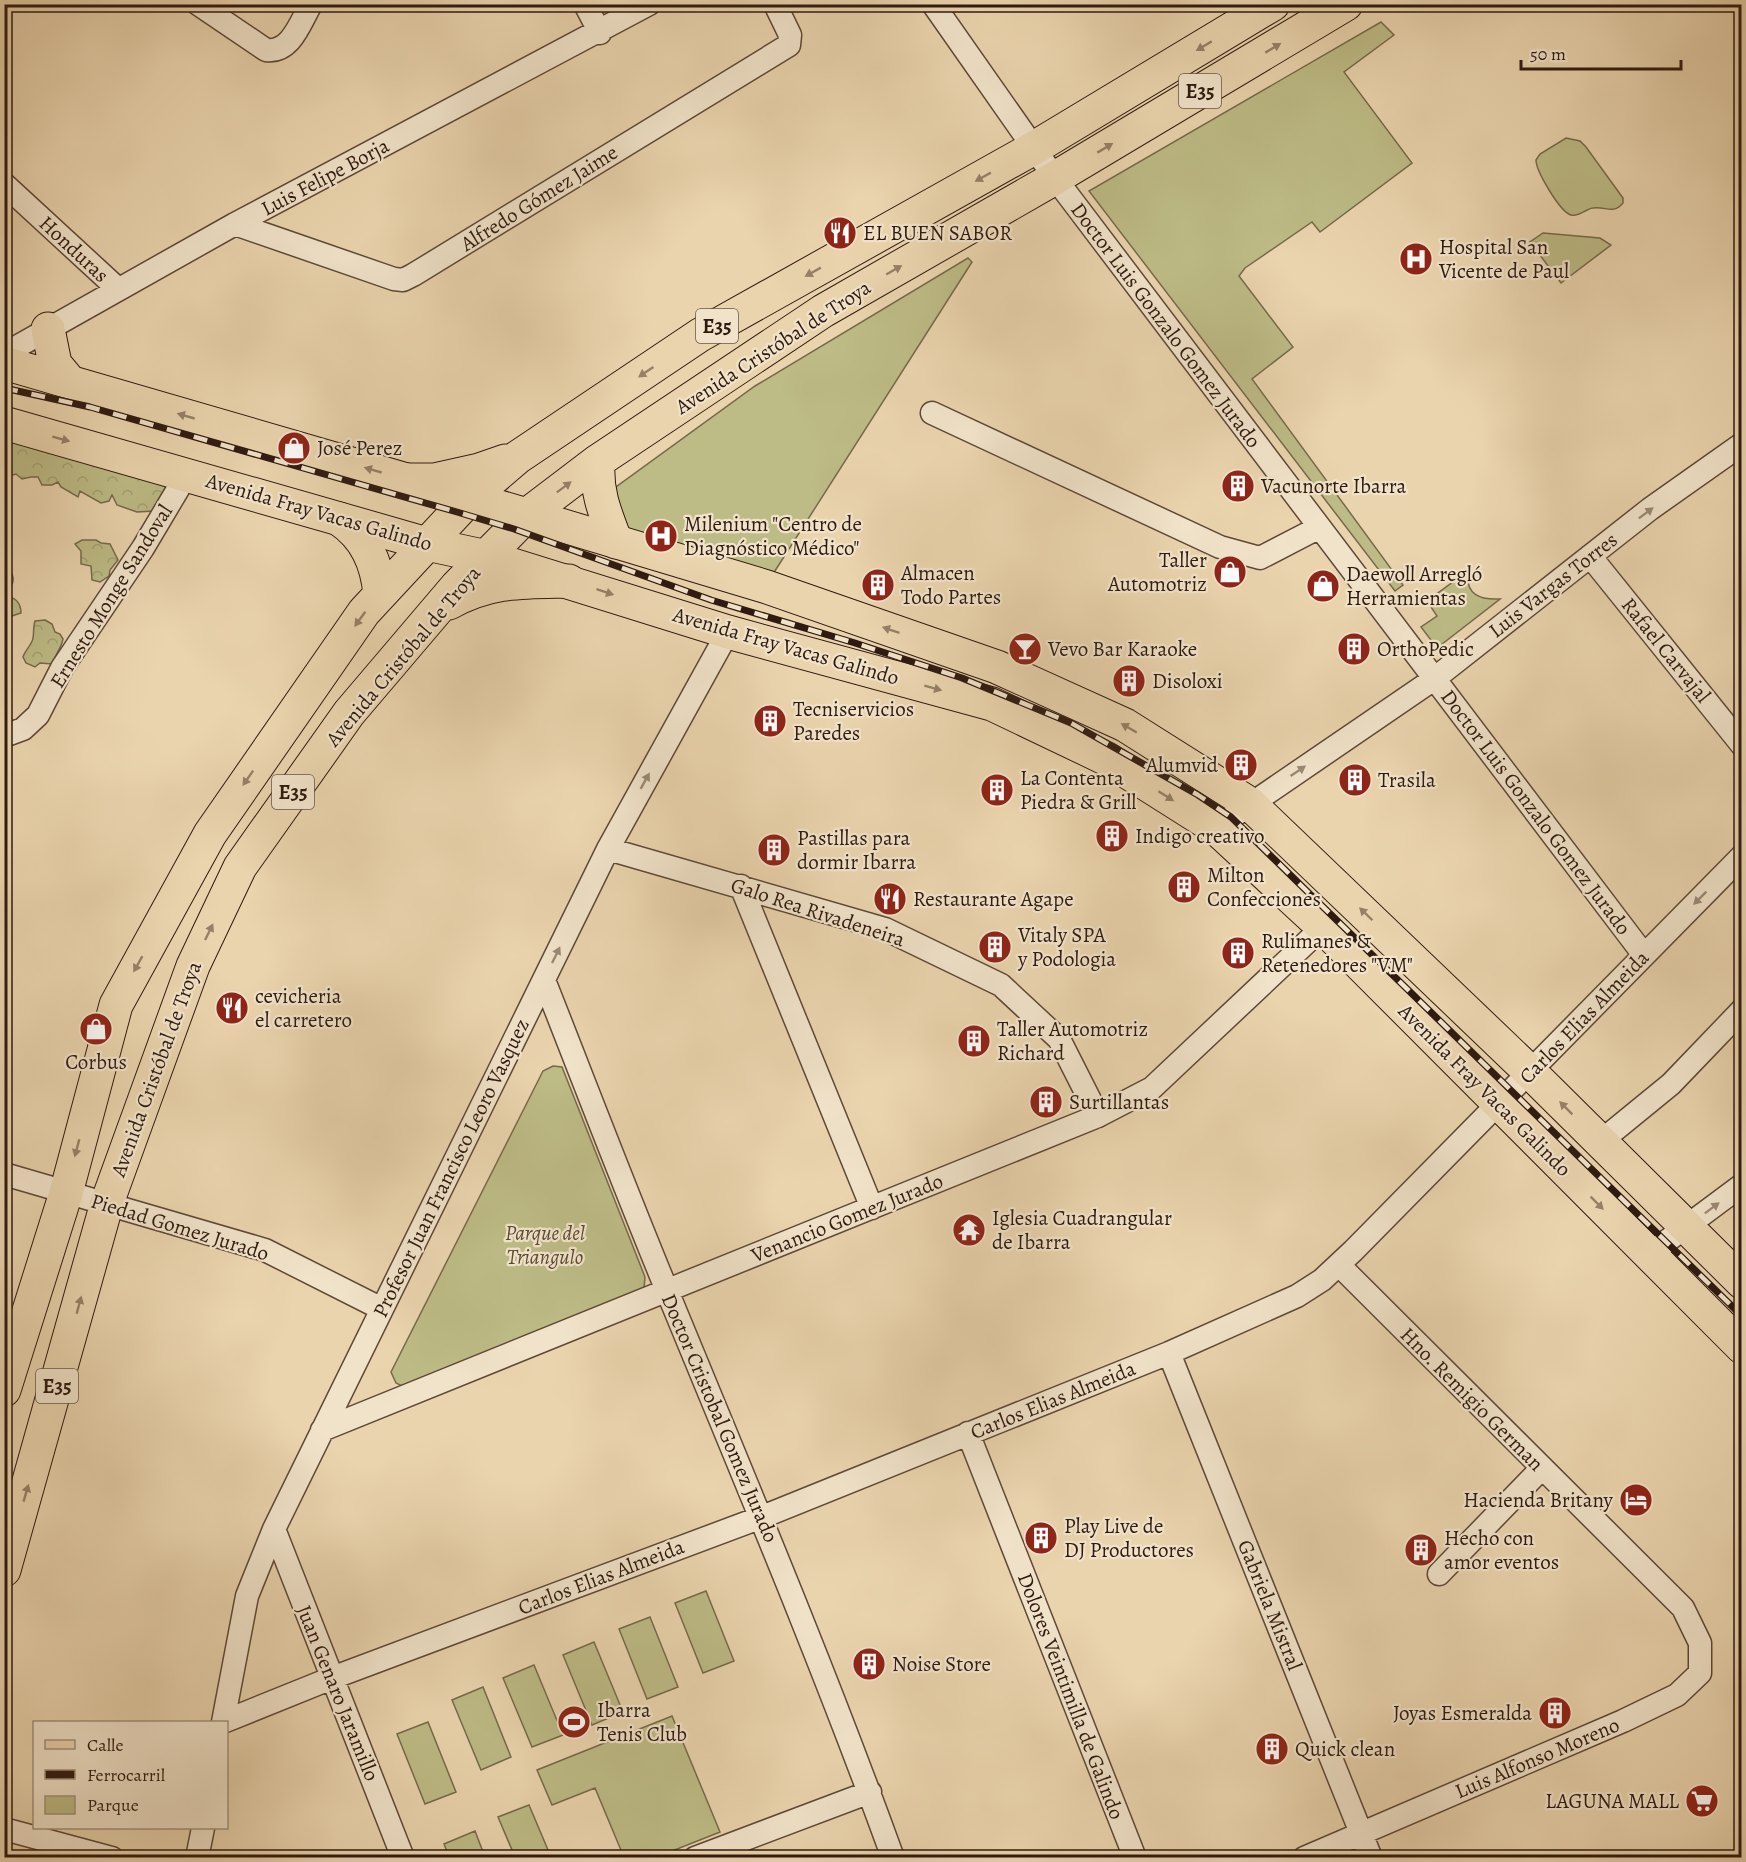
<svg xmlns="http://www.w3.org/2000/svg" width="1746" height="1862" font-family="Alegreya,serif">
	<defs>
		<pattern id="forest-crowns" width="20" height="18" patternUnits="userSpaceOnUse" patternTransform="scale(1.5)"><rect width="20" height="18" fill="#bdbb86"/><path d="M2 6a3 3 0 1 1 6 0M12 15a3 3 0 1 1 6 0" fill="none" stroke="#a3a073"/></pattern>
	</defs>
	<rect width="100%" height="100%" fill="#ead4ae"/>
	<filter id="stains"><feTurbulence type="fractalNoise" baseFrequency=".00333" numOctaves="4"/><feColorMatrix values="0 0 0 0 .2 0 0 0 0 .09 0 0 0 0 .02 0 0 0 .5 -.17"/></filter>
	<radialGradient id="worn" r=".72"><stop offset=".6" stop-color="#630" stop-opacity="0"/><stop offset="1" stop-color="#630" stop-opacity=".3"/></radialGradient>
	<!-- green -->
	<path fill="#bdbb86" stroke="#766a4c" stroke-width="1.5" d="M 1381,22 L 1394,35 L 1344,72 L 1412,163 L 1320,232 L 1312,222 L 1245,268 L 1239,276 L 1293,347 L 1252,379 L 1403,585 L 1395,591 L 1089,191 Z
		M 1566,138 L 1580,141 L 1586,147 L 1623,198 L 1623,203 C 1613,215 1606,206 1593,208 C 1585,209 1580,217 1571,215 C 1560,212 1536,171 1536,160 L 1540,154 Z
		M 1543,233 L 1600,238 L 1611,245 L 1561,283 L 1530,242 Z
		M 968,258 L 972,262 L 773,574 L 625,528 L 616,510 L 616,487 L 755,386 Z
		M 1468,571 C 1465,595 1480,600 1500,599 L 1437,648 L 1421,627 L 1437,616 L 1427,601 Z
		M 553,1066 L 562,1067 L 645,1277 L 644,1288 L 404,1387 L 396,1383 L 391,1372 L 543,1071 Z
		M 706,1591 L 734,1661 L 703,1673 L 675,1603 Z
		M 650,1617 L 678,1687 L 647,1699 L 619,1629 Z
		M 594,1642 L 623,1712 L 592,1725 L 563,1655 Z
		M 534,1665 L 563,1735 L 532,1747 L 503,1678 Z
		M 483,1687 L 511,1757 L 481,1770 L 452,1700 Z
		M 672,1716 L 720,1832 L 657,1857 L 618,1857 L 623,1855 L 595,1788 L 552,1805 L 537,1770 Z
		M 428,1722 L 456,1792 L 425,1804 L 397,1734 Z
		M 529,1805 L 551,1857 L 515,1857 L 498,1817 Z
		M 475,1831 L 485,1857 L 449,1857 L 444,1844 Z"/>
	<!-- forest -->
	<path fill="url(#forest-crowns)" stroke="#766a4c" stroke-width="1.5" d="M 5,435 L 172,487 L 154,511 L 137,512 L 117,505 L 112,495 L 109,501 L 101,503 L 80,491 L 78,497 L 61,487 L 58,482 L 52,485 L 42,485 L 38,477 L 31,477 L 22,479 L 16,474 L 9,476 L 5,472 Z
		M 82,540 L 96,540 L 101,543 L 110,544 L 118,560 L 110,570 L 109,576 L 100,582 L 92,580 L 91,566 L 81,564 L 81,551 L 75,544 Z
		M 4,563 C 14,573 18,583 5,591 Z
		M 5,596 C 15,597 21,603 21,613 L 12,616 L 5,624 Z
		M 45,620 L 52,624 L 55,632 L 60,634 L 63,639 C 61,649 55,655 52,664 L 40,663 L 35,667 L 26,663 L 23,657 C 25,650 32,645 33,638 C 34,633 33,627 35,621 Z"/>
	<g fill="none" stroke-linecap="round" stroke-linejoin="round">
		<defs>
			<path id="street" d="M 198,4 L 266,50 C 291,53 300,23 311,4
				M 585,4 L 600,33
				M 933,4 L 1055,178 L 1644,955
				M 4,184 L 118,289
				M 235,224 L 394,279 L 403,280 L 413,275 L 789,45 L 790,35 L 775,4
				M 4,354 L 235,224 L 649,4
				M 932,413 L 1220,547 L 1260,558 L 1318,528
				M 1590,556 L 1742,745
				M 4,736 L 23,729 L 38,715 L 62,668 L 143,548 L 187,474
				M 1216,828 L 1434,679 L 1650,509 L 1742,444
				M 608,849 L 885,929 L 1001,985 L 1059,1039 L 1098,1116
				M 741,886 L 872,1208
				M 544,980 C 585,1084 625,1189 668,1293 C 745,1480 824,1667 893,1858
				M 1600,1142 L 1671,1084 L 1742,1010
				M 4,1174 L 265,1250 L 382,1309
				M 1648,1255 L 1742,1185
				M 1169,1353 L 1371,1858
				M 322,1430 L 1098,1116 L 1152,1088 L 1323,927
				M 968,1433 L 1135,1858
				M 274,1529 L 403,1858
				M 1439,1574 L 1541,1469
				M 223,1722 L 332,1678 L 762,1517 L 1169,1353 L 1297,1296 L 1322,1280 L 1353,1251 L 1742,856
				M 223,1722 L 247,1596 L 274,1529 L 608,849 L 728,632
				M 4,1829 L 112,1858
				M 197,1858 L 203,1828
				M 695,1858 L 870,1792
				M 1304,1858 L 1623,1721 L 1677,1695 L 1700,1673 L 1700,1643 L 1683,1608 L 1339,1265"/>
			<path id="primary" d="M 48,329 L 55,364 L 70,382
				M 4,363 L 527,515 L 767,587 L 997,667 L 1125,725 L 1250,804 L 1530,1072 L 1742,1282
				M 4,423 L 427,544 L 487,557 L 728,632 L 992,704 L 1107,759 L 1216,828 L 1323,927 L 1742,1347"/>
			<path id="highway" d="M 598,461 C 596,493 605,513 616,542
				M 405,480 L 434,480 L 479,470 L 505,461
				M 339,519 C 366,537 377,563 380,594
				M 449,603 C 491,580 522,582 569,581
				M 4,1390 L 66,1193 L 116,1005 L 210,834 L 364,612 L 469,499 L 518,457 L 700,335 L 1034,148 L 1273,4
				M 4,1570 L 107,1203 L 193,966 L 240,867 L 349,713 L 457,586 L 527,515 L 598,461 L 823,311 L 1055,178 L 1346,4"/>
		</defs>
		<!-- street casing -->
		<use href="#street" stroke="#5e4838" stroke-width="25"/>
		<!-- primary casing -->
		<use href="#primary" stroke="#2f1a11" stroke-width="35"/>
		<!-- highway casing -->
		<use href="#highway" stroke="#2f1a11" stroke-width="35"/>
		<!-- street -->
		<use href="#street" stroke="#f1e3ca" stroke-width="22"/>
		<!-- primary -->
		<use href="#primary" stroke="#ead4ae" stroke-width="33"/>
		<!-- highway -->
		<use href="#highway" stroke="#ead4ae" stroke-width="33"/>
		<defs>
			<path id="rail" d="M 4,388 L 90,407 L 457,512 L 514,529 L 711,600 L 855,643 L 962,678 L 1071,723 L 1198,795 L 1231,817 L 1742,1316"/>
		</defs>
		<!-- rail casing -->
		<use href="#rail" stroke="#2f1a11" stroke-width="7"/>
		<!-- rail -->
		<use href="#rail" stroke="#f1e3ca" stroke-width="4.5" stroke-dasharray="14" stroke-linecap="butt"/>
	</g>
	<!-- one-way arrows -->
	<defs><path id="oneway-solid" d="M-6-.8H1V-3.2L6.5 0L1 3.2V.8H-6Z" transform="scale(1.5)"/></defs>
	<g fill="#968067">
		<use href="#oneway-solid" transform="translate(1204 46) rotate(149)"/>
		<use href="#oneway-solid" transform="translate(1273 48) rotate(-31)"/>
		<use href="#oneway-solid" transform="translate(1105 148) rotate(-31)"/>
		<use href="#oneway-solid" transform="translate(983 177) rotate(151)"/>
		<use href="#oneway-solid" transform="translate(894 270) rotate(-30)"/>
		<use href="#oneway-solid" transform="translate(813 272) rotate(151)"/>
		<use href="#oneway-solid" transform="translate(646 372) rotate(146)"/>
		<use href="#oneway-solid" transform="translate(186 416) rotate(-164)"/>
		<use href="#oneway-solid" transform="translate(61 439) rotate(15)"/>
		<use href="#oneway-solid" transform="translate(373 470) rotate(-164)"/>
		<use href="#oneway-solid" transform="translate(564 487) rotate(-37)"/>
		<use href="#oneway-solid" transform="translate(605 592) rotate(18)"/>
		<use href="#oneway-solid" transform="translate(360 619) rotate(126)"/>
		<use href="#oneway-solid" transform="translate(891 630) rotate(-161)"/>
		<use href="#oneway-solid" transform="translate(933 688) rotate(15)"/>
		<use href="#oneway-solid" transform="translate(1129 728) rotate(-150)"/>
		<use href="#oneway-solid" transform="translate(248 778) rotate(125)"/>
		<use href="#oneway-solid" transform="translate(1166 796) rotate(32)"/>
		<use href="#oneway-solid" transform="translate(1366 914) rotate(-136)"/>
		<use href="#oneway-solid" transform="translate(209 932) rotate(-64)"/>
		<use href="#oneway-solid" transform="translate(138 964) rotate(119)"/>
		<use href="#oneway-solid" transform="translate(1566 1108) rotate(-135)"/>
		<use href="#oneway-solid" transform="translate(77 1148) rotate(105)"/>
		<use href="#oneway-solid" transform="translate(1597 1203) rotate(45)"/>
		<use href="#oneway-solid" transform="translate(79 1305) rotate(-75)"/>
		<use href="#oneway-solid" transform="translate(26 1493) rotate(-74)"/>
	</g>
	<g fill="#9a8977">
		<use href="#oneway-solid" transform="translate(1646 513) rotate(-37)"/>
		<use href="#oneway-solid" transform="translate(1298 771) rotate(-34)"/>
		<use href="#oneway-solid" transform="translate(645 781) rotate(-61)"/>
		<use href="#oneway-solid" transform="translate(1700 898) rotate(135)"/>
		<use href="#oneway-solid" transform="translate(556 955) rotate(-64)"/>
		<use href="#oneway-solid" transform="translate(1712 1208) rotate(-37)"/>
	</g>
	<!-- icons -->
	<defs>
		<symbol id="restaurant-disc" viewBox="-11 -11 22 22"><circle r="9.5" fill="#8f2418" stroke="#f1e3ca"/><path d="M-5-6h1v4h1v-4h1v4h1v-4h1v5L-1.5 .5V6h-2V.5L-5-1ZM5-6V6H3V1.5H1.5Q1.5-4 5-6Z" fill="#fff"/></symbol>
		<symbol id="hospital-disc" viewBox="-11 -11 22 22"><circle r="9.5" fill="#8f2418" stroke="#f1e3ca"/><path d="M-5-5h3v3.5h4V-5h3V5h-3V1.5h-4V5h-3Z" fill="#fff"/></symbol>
		<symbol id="shop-disc" viewBox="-11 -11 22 22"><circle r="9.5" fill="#8f2418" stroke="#f1e3ca"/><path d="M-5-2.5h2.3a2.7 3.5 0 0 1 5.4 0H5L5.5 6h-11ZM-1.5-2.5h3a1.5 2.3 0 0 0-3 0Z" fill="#fff"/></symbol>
		<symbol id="building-disc" viewBox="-11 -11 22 22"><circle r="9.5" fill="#8f2418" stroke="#f1e3ca"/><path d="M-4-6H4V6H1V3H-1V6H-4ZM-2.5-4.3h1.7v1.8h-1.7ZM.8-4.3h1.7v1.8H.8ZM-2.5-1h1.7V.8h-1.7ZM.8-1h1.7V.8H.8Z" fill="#fff"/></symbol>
		<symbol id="bar-disc" viewBox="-11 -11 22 22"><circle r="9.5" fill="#8f2418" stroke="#f1e3ca"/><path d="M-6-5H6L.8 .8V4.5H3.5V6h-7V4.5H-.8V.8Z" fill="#fff"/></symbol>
		<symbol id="temple-disc" viewBox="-11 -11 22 22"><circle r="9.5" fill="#8f2418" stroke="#f1e3ca"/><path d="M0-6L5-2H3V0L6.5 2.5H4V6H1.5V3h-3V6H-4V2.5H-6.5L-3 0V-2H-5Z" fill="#fff"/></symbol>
		<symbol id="hotel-disc" viewBox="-11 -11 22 22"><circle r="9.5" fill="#8f2418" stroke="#f1e3ca"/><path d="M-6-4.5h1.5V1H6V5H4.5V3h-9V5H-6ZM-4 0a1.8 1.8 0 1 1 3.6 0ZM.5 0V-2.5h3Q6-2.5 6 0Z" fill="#fff"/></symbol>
		<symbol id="stadium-disc" viewBox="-11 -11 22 22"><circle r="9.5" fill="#8f2418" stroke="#f1e3ca"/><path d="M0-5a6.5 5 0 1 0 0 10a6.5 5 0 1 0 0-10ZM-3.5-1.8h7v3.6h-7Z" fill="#fff"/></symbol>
		<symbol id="supermarket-disc" viewBox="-11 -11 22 22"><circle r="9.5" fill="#8f2418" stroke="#f1e3ca"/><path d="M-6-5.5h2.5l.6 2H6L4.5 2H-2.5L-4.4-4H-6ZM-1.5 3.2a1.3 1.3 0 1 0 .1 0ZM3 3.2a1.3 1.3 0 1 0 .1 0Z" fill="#fff"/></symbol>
	</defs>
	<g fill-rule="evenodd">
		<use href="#restaurant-disc" x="821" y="214" width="38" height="38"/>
		<use href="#hospital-disc" x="1397" y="240" width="38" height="38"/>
		<use href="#shop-disc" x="275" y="429" width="38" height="38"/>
		<use href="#building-disc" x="1219" y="467" width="38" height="38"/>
		<use href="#hospital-disc" x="642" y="517" width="38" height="38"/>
		<use href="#shop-disc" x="1211" y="553" width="38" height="38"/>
		<use href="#building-disc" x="859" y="566" width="38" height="38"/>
		<use href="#shop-disc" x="1304" y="567" width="38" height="38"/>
		<use href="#bar-disc" x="1006" y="630" width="38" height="38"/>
		<use href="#building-disc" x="1335" y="630" width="38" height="38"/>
		<use href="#building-disc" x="1110" y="662" width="38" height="38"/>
		<use href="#building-disc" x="751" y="702" width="38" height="38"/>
		<use href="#building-disc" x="1222" y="746" width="38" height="38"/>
		<use href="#building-disc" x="1336" y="761" width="38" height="38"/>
		<use href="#building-disc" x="978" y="771" width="38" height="38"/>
		<use href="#building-disc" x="1093" y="817" width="38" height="38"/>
		<use href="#building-disc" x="755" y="831" width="38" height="38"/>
		<use href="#building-disc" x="1165" y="868" width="38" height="38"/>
		<use href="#restaurant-disc" x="871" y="880" width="38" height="38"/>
		<use href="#building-disc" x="976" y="928" width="38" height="38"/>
		<use href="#building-disc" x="1219" y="934" width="38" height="38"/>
		<use href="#restaurant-disc" x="213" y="989" width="38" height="38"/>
		<use href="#shop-disc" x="77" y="1010" width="38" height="38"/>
		<use href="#building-disc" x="955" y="1022" width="38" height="38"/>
		<use href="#building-disc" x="1027" y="1083" width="38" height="38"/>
		<use href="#temple-disc" x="950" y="1211" width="38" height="38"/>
		<use href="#hotel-disc" x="1617" y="1481" width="38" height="38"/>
		<use href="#building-disc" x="1022" y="1519" width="38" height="38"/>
		<use href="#building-disc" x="1402" y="1531" width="38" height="38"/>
		<use href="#building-disc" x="850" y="1645" width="38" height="38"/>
		<use href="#building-disc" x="1536" y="1694" width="38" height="38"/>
		<use href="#stadium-disc" x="555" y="1703" width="38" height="38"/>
		<use href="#building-disc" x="1253" y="1730" width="38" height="38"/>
		<use href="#supermarket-disc" x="1683" y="1782" width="38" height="38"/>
	</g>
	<g text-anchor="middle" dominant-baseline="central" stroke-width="4.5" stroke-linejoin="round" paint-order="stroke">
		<!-- shield labels -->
		<g fill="#f1e3ca" stroke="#695648" stroke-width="1.5">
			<rect x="1179" y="74" width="42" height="34" rx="4.5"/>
			<rect x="696" y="309" width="42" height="34" rx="4.5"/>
			<rect x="272" y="775" width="42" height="34" rx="4.5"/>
			<rect x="36" y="1369" width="42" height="34" rx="4.5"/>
		</g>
		<g font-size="20" font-weight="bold" fill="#2f1a11">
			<text x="1200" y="91">E35</text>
			<text x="717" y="326">E35</text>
			<text x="293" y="792">E35</text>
			<text x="57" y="1386">E35</text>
		</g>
		<!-- street labels -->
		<g font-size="21" fill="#2f1a11" stroke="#f1e3ca">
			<text transform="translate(325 177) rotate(-28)">Luis Felipe Borja</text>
			<text transform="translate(539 198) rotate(-32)">Alfredo Gómez Jaime</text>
			<text transform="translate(74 249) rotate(43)">Honduras</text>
			<text transform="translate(1166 325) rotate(53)">Doctor Luis Gonzalo Gomez Jurado</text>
			<text transform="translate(773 347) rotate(-33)">Avenida Cristóbal de Troya</text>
			<text transform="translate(319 512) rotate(16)">Avenida Fray Vacas Galindo</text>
			<text transform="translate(1553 585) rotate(-38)">Luis Vargas Torres</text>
			<text transform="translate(111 596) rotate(-58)">Ernesto Monge Sandoval</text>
			<text transform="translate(786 646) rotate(16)">Avenida Fray Vacas Galindo</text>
			<text transform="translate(1666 650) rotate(51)">Rafael Carvajal</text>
			<text transform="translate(403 656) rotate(-50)">Avenida Cristóbal de Troya</text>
			<text transform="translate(1536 812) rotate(53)">Doctor Luis Gonzalo Gomez Jurado</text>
			<text transform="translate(818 912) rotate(18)">Galo Rea Rivadeneira</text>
			<text transform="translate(1584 1017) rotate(-46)">Carlos Elias Almeida</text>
			<text transform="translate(156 1069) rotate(-70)">Avenida Cristóbal de Troya</text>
			<text transform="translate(1485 1090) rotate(45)">Avenida Fray Vacas Galindo</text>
			<text transform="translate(451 1168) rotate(-64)">Profesor Juan Francisco Leoro Vasquez</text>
			<text transform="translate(847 1218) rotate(-22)">Venancio Gomez Jurado</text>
			<text transform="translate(180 1227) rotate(17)">Piedad Gomez Jurado</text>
			<text transform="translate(1472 1399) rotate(45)">Hno. Remigio German</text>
			<text transform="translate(1053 1400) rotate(-22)">Carlos Elias Almeida</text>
			<text transform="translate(720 1418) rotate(67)">Doctor Cristobal Gomez Jurado</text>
			<text transform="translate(601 1577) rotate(-21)">Carlos Elias Almeida</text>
			<text transform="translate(1270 1605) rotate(68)">Gabriela Mistral</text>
			<text transform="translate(338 1693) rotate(68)">Juan Genaro Jaramillo</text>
			<text transform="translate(1071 1696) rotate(69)">Dolores Veintimilla de Galindo</text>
			<text transform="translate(1537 1758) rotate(-23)">Luis Alfonso Moreno</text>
		</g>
		<!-- poi labels -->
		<g font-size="21" fill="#2f1a11" stroke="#f1e3ca" text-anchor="start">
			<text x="863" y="233">EL BUEN SABOR</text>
			<text x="1439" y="247">Hospital San<tspan x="1439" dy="24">Vicente de Paul</tspan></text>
			<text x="317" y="448">José Perez</text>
			<text x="1261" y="486">Vacunorte Ibarra</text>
			<text x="684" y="524">Milenium "Centro de<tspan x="684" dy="24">Diagnóstico Médico"</tspan></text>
			<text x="1207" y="560" text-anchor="end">Taller<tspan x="1207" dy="24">Automotriz</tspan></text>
			<text x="901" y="573">Almacen<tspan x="901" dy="24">Todo Partes</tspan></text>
			<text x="1346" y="574">Daewoll Arregló<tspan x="1346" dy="24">Herramientas</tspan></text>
			<text x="1048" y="649">Vevo Bar Karaoke</text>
			<text x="1377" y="649">OrthoPedic</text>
			<text x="1152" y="681">Disoloxi</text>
			<text x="793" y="709">Tecniservicios<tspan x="793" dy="24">Paredes</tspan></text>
			<text x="1218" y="765" text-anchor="end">Alumvid</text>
			<text x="1020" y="778">La Contenta<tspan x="1020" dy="24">Piedra &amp; Grill</tspan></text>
			<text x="1378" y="780">Trasila</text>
			<text x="1135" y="836">Indigo creativo</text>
			<text x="797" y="838">Pastillas para<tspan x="797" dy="24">dormir Ibarra</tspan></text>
			<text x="1207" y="875">Milton<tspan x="1207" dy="24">Confecciones</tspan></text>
			<text x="913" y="899">Restaurante Agape</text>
			<text x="1018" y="935">Vitaly SPA<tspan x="1018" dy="24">y Podologia</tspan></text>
			<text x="1261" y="941">Rulimanes &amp;<tspan x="1261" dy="24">Retenedores "VM"</tspan></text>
			<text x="255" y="996">cevicheria<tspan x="255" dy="24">el carretero</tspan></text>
			<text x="997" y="1029">Taller Automotriz<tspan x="997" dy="24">Richard</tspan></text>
			<text x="96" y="1062" text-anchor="middle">Corbus</text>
			<text x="1069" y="1102">Surtillantas</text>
			<text x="992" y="1218">Iglesia Cuadrangular<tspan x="992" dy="24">de Ibarra</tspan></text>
			<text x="1613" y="1500" text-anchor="end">Hacienda Britany</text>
			<text x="1064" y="1526">Play Live de<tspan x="1064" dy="24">DJ Productores</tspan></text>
			<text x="1444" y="1538">Hecho con<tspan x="1444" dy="24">amor eventos</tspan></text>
			<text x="892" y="1664">Noise Store</text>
			<text x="597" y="1710">Ibarra<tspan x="597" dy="24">Tenis Club</tspan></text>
			<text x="1532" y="1713" text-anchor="end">Joyas Esmeralda</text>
			<text x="1295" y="1749">Quick clean</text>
			<text x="1679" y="1801" text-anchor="end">LAGUNA MALL</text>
		</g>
		<!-- park labels -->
		<g font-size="21" font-style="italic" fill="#5a4a34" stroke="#f1e3ca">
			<text x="545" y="1233">Parque del<tspan x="545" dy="24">Triangulo</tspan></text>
		</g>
	</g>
	<!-- margin -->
	<rect width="1746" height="1862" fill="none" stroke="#ead4ae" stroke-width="24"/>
	<rect x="6" y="6" width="1734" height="1850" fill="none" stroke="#2f1a11" stroke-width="3"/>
	<rect x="12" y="12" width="1722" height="1838" fill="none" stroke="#2f1a11" stroke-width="1.5"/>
	<!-- legend -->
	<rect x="33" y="1721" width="195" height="108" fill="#f1e3ca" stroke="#a39380" stroke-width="1.5"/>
	<rect x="45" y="1740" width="30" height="9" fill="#ead4ae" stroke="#a39380" stroke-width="1.5"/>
	<text x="87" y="1751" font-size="18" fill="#2f1a11">Calle</text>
	<rect x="45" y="1770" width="30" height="9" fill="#2f1a11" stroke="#a39380" stroke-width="1.5"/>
	<text x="87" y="1781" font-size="18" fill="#2f1a11">Ferrocarril</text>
	<rect x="45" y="1796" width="30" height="18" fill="#bdbb86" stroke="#a39380" stroke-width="1.5"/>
	<text x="87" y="1811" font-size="18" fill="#2f1a11">Parque</text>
	<!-- scale -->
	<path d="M1521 60v9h160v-9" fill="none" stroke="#2f1a11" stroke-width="3"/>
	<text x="1530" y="60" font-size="18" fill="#2f1a11" stroke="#f1e3ca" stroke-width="4.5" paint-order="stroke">50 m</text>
	<rect width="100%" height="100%" filter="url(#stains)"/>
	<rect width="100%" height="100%" fill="url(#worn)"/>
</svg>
